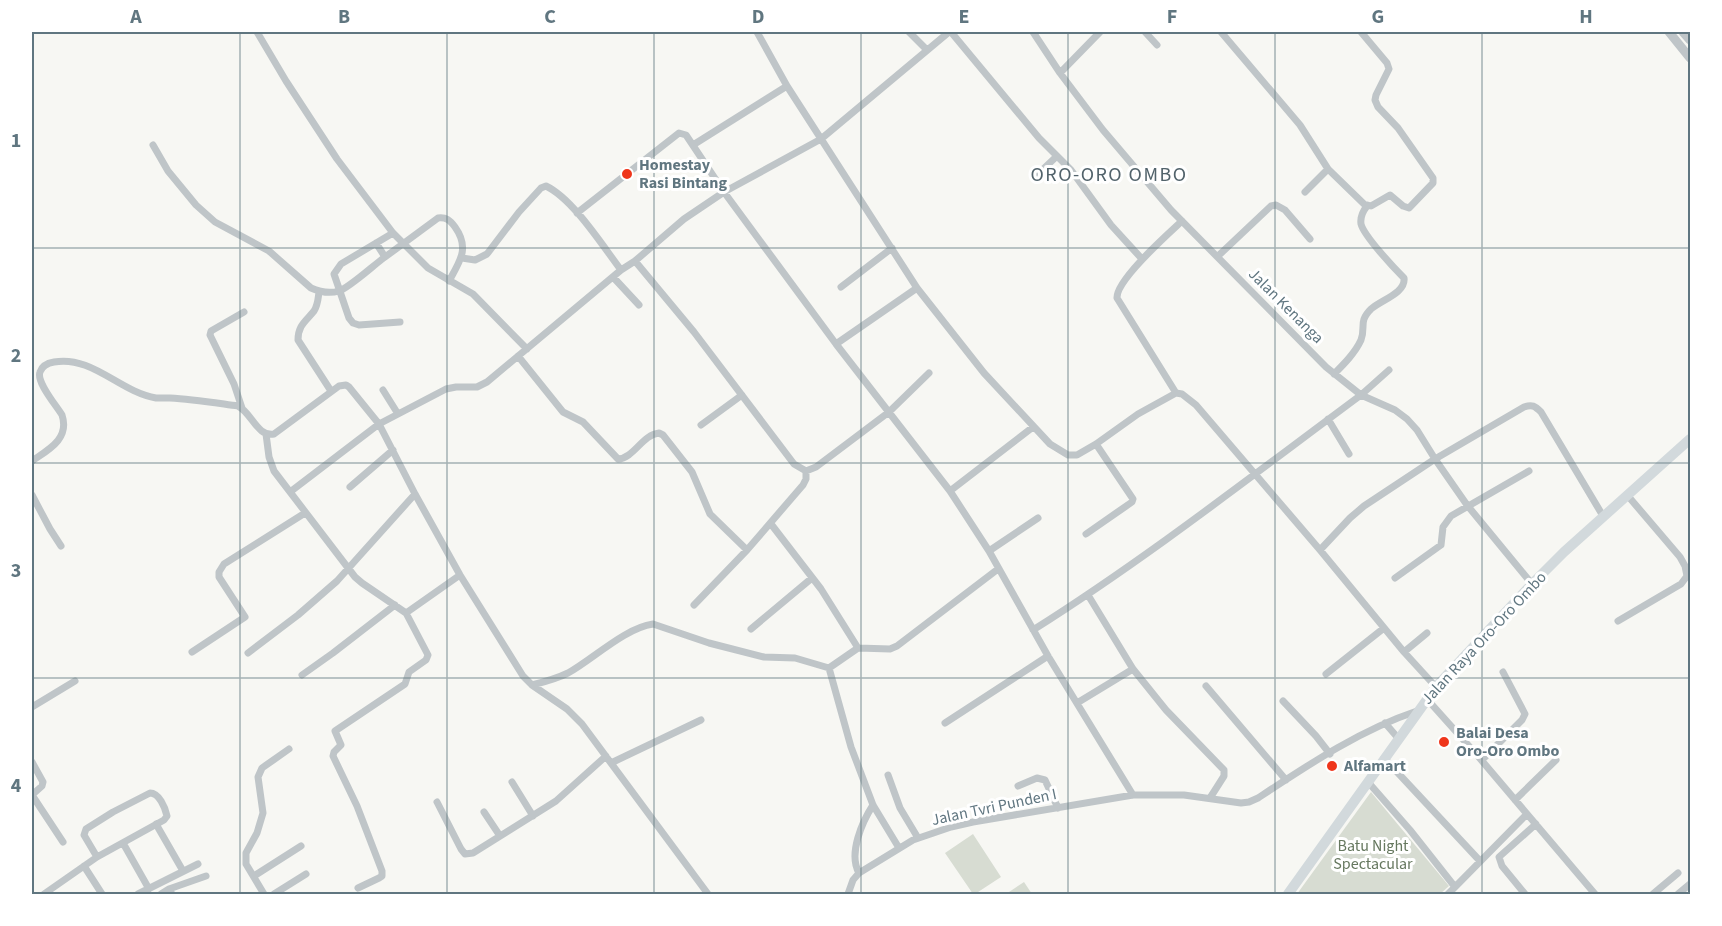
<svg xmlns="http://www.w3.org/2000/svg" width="1722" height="926" font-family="'Source Sans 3',sans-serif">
	<rect width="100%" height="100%" fill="#f7f7f3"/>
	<!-- green -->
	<path fill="#d7dcd2" d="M 1371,792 L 1449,886 L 1440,894 L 1297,894 Z
		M 973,834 L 1001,877 L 975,894 L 973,894 L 945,853 Z
		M 1024,882 L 1032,894 L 1006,894 Z"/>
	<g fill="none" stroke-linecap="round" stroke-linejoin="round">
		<!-- minor -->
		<path stroke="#bfc5c8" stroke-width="7" d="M 257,32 L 286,81 L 337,159 L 393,233 L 428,268 L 473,294 L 527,349
			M 757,32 L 787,86 L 917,288 L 984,373 L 1050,444 L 1068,455 L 1077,455 L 1096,444 L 1138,414 L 1176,393
			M 909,32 L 926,49
			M 951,32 L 1039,138 L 1071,170 L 1111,225 L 1142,259
			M 1033,32 L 1060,73 L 1103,130 L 1171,210 L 1326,367 L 1361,395 L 1395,410 L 1407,419 L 1417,430 L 1435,459 L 1467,505 L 1532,584
			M 1145,32 L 1157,45
			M 1221,32 L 1300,125 L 1328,169 L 1364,204 L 1371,206 L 1390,195 L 1403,206 L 1409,208 L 1433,183 L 1433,178 L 1398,128 L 1378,107 L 1375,100 L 1376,95 L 1389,69 L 1387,63 L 1361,32
			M 1060,73 L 1100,32
			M 153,145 L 168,171 L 196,205 L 215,222 L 269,251 L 311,288 C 320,292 329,294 339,291 C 349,288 375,264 385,257 L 376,243
			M 693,145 L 787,86
			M 1037,175 L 1057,156
			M 1305,192 L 1328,169
			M 577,213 L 679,133 L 686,135 L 724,192 L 836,344 L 950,491 L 989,551 L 1048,656 L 1133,795
			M 1182,221 C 1167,235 1116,280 1117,298 L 1176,393 L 1182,394 L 1196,405 L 1320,550 L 1404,652 L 1436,687
			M 393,233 L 341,264 L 334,274 L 349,318 L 353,323 L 359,325 L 400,322
			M 1218,256 L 1271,206 L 1276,205 L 1285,210 L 1310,239
			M 385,257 L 438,218 C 446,217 450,220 455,227 C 470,248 460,261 449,281
			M 462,258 L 475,260 L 487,254 L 519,212 L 541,188 L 546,186 C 573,199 602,245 621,270
			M 635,261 L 694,332 L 794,464 L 806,471 L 816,467 L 889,412 L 929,373
			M 613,277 L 639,305
			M 841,287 L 892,248
			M 319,292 C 318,299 318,305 314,311 C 306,321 298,325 298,340 L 331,391
			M 836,344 L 917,288
			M 518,356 L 563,412 L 583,422 L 618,459 C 634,458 642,435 659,433 L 663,435 L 692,472 L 710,514 L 747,550
			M 1334,374 C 1344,364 1355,353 1361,340 C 1366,327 1358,322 1371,309 C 1381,300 1406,293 1404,278 C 1394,268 1364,236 1361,224 C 1360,217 1363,211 1367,206
			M 383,390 L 398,414
			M 242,408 L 234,384 L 210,335 L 211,331 L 244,312
			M 1328,419 L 1349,454
			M 701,425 L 742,395
			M 266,434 L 269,457 L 274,471 L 355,577 L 362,583 L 406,613 L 428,655 L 426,660 L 409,672 L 405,684 L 335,731 L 341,745 L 334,752 L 333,756 L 357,806 L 382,871 L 382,876 L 379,878 L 358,888
			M 32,461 C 48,450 70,439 62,415 C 56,405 36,382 40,372 C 42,366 48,363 54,362 C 92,355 120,392 156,398 C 161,398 165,398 170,398 C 192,399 216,403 238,406 C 252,413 257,437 274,434 L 339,386 L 346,385 L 349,387 L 379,424 L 446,389 L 456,387 L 477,387 L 487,382 L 621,270 L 635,261 L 684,219 L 724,192 L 821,139 L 949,32
			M 350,487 L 393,450
			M 950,491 L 1033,427
			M 290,492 L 379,424 L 415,494 L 460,575 L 523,676 L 532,685 L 567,709 L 582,724 L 708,894
			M 32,495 L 50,529 L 61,546
			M 771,524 L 821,589 L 858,648
			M 1086,534 L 1132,502 L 1133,499 L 1096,444
			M 1320,550 L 1350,518 L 1364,506 L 1435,459 L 1524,407 C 1532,404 1535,406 1541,412 L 1603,516
			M 989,551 L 1038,518
			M 1395,578 L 1441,545 L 1443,527 L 1451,516 L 1529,471
			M 1088,595 L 1133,669 L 1166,710 L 1224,770 L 1224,776 L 1210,798
			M 694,605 L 747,550 L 803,485 L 806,479 L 806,471
			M 406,613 L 460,575
			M 1618,621 L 1681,584 L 1687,576 L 1685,566 L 1680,557 L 1628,496
			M 751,629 L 812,578
			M 1033,630 C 1147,558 1253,475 1361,395 L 1389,370
			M 192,652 L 245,617 L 219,577 L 219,572 L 224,564 L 305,513
			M 1404,652 L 1427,633
			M 248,653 L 298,615 L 337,581 L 415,494
			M 829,668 L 851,747 L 873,805 L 899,848
			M 1326,674 L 1384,628
			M 302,675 L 333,653 L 395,605
			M 532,685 C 544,682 556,679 568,673 C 593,659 625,628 653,624 L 709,643 L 764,657 L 795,658 L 829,668 L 858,648 L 890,649 L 897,646 L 998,569
			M 1206,686 L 1286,780
			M 1426,698 L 1477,755 L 1595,894
			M 1283,701 L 1316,736 L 1330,754
			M 1077,703 L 1133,669
			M 32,707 L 75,681
			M 945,723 L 1048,656
			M 1385,723 L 1398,738
			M 1384,758 L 1480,861
			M 1482,760 L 1522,720 L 1525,714 L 1503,672
			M 32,762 L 43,782 L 42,786 L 32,795
			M 611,763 L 701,720
			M 888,775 L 900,808 L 918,838
			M 512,782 L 533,816
			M 1368,782 L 1410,830 L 1455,887 L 1448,894
			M 1018,786 L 1037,778 L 1045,780 L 1058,808
			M 32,795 L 63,842
			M 1515,800 L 1556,760
			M 437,802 L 461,849 L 465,854 L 473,853 L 556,801 L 606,756
			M 484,812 L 500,836
			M 156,824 L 183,871
			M 123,843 L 149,889
			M 84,866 L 102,894
			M 859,873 C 848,854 862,822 873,805
			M 254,876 L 301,846
			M 1455,887 L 1527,814
			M 169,889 L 206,876
			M 44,894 L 97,857 L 164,820 L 167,816 C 165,807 159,793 150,793 L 113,812 L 86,829 L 84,835 L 97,857
			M 138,894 L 198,864
			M 161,894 L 169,889 L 172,894
			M 264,894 L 246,864 L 246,853 L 257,833 L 263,813 L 258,777 L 262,768 L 289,749
			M 274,894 L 306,874
			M 848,894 L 853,880 L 859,873 L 913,840 L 951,827 L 973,822 L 1133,795 L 1184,795 L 1241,803 L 1249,802 L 1258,798 C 1308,765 1360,730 1417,711
			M 1525,894 L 1502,866 L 1499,857 L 1536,824
			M 1653,894 L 1678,873
			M 1678,894 L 1690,884"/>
		<!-- tertiary -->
		<path stroke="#bfc5c8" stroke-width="9" d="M 1669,32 L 1690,58
			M 1683,32 L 1690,40"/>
		<!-- secondary -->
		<path stroke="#d2d9dc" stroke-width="10" d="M 1288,894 L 1436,687 L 1532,584 L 1564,552 L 1690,439"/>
	</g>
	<!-- grid -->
	<path fill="none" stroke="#607680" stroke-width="1.5" stroke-opacity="0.55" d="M 240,32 L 240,894M 447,32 L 447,894M 654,32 L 654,894M 861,32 L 861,894M 1068,32 L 1068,894M 1275,32 L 1275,894M 1482,32 L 1482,894M 32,248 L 1690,248M 32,463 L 1690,463M 32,678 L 1690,678"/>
	<!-- markers -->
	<g fill="#ef361b" stroke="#fff" stroke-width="2">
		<circle cx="627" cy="174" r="6"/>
		<circle cx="1444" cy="742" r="6"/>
		<circle cx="1332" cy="766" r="6"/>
	</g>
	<g text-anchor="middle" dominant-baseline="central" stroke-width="6" stroke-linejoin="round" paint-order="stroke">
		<!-- poi labels -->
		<g font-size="16" font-weight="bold" fill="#607680" stroke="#fff" text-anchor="start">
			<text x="639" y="165">Homestay<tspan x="639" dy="18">Rasi Bintang</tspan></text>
			<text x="1456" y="733">Balai Desa<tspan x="1456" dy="18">Oro-Oro Ombo</tspan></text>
			<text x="1344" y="766">Alfamart</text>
		</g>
		<!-- street labels -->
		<g font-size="16" fill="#607680" stroke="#fff">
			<text transform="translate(1286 306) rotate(45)">Jalan Kenanga</text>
			<text transform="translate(1484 638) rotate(-47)">Jalan Raya Oro-Oro Ombo</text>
			<text transform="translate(994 807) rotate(-12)">Jalan Tvri Punden I</text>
		</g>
		<!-- park labels -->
		<g font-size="16" fill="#66785f" stroke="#fff">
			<text x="1373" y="846">Batu Night<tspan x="1373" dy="18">Spectacular</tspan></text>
		</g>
		<!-- quarter labels -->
		<g font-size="20" letter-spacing="1.5" fill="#52636b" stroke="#fff">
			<text x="1109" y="175">ORO-ORO OMBO</text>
		</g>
	</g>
	<!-- border -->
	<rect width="1722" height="926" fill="none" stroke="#ffffff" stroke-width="66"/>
	<rect x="33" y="33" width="1656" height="860" fill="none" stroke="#607680" stroke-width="2"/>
	<g font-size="20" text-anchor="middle" font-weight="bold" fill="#607680">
		<text x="136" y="23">A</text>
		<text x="344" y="23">B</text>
		<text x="550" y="23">C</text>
		<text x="758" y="23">D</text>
		<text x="964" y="23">E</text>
		<text x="1172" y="23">F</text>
		<text x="1378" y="23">G</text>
		<text x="1586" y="23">H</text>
		<text x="16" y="147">1</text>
		<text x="16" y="362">2</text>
		<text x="16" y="577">3</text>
		<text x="16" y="792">4</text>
	</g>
</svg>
